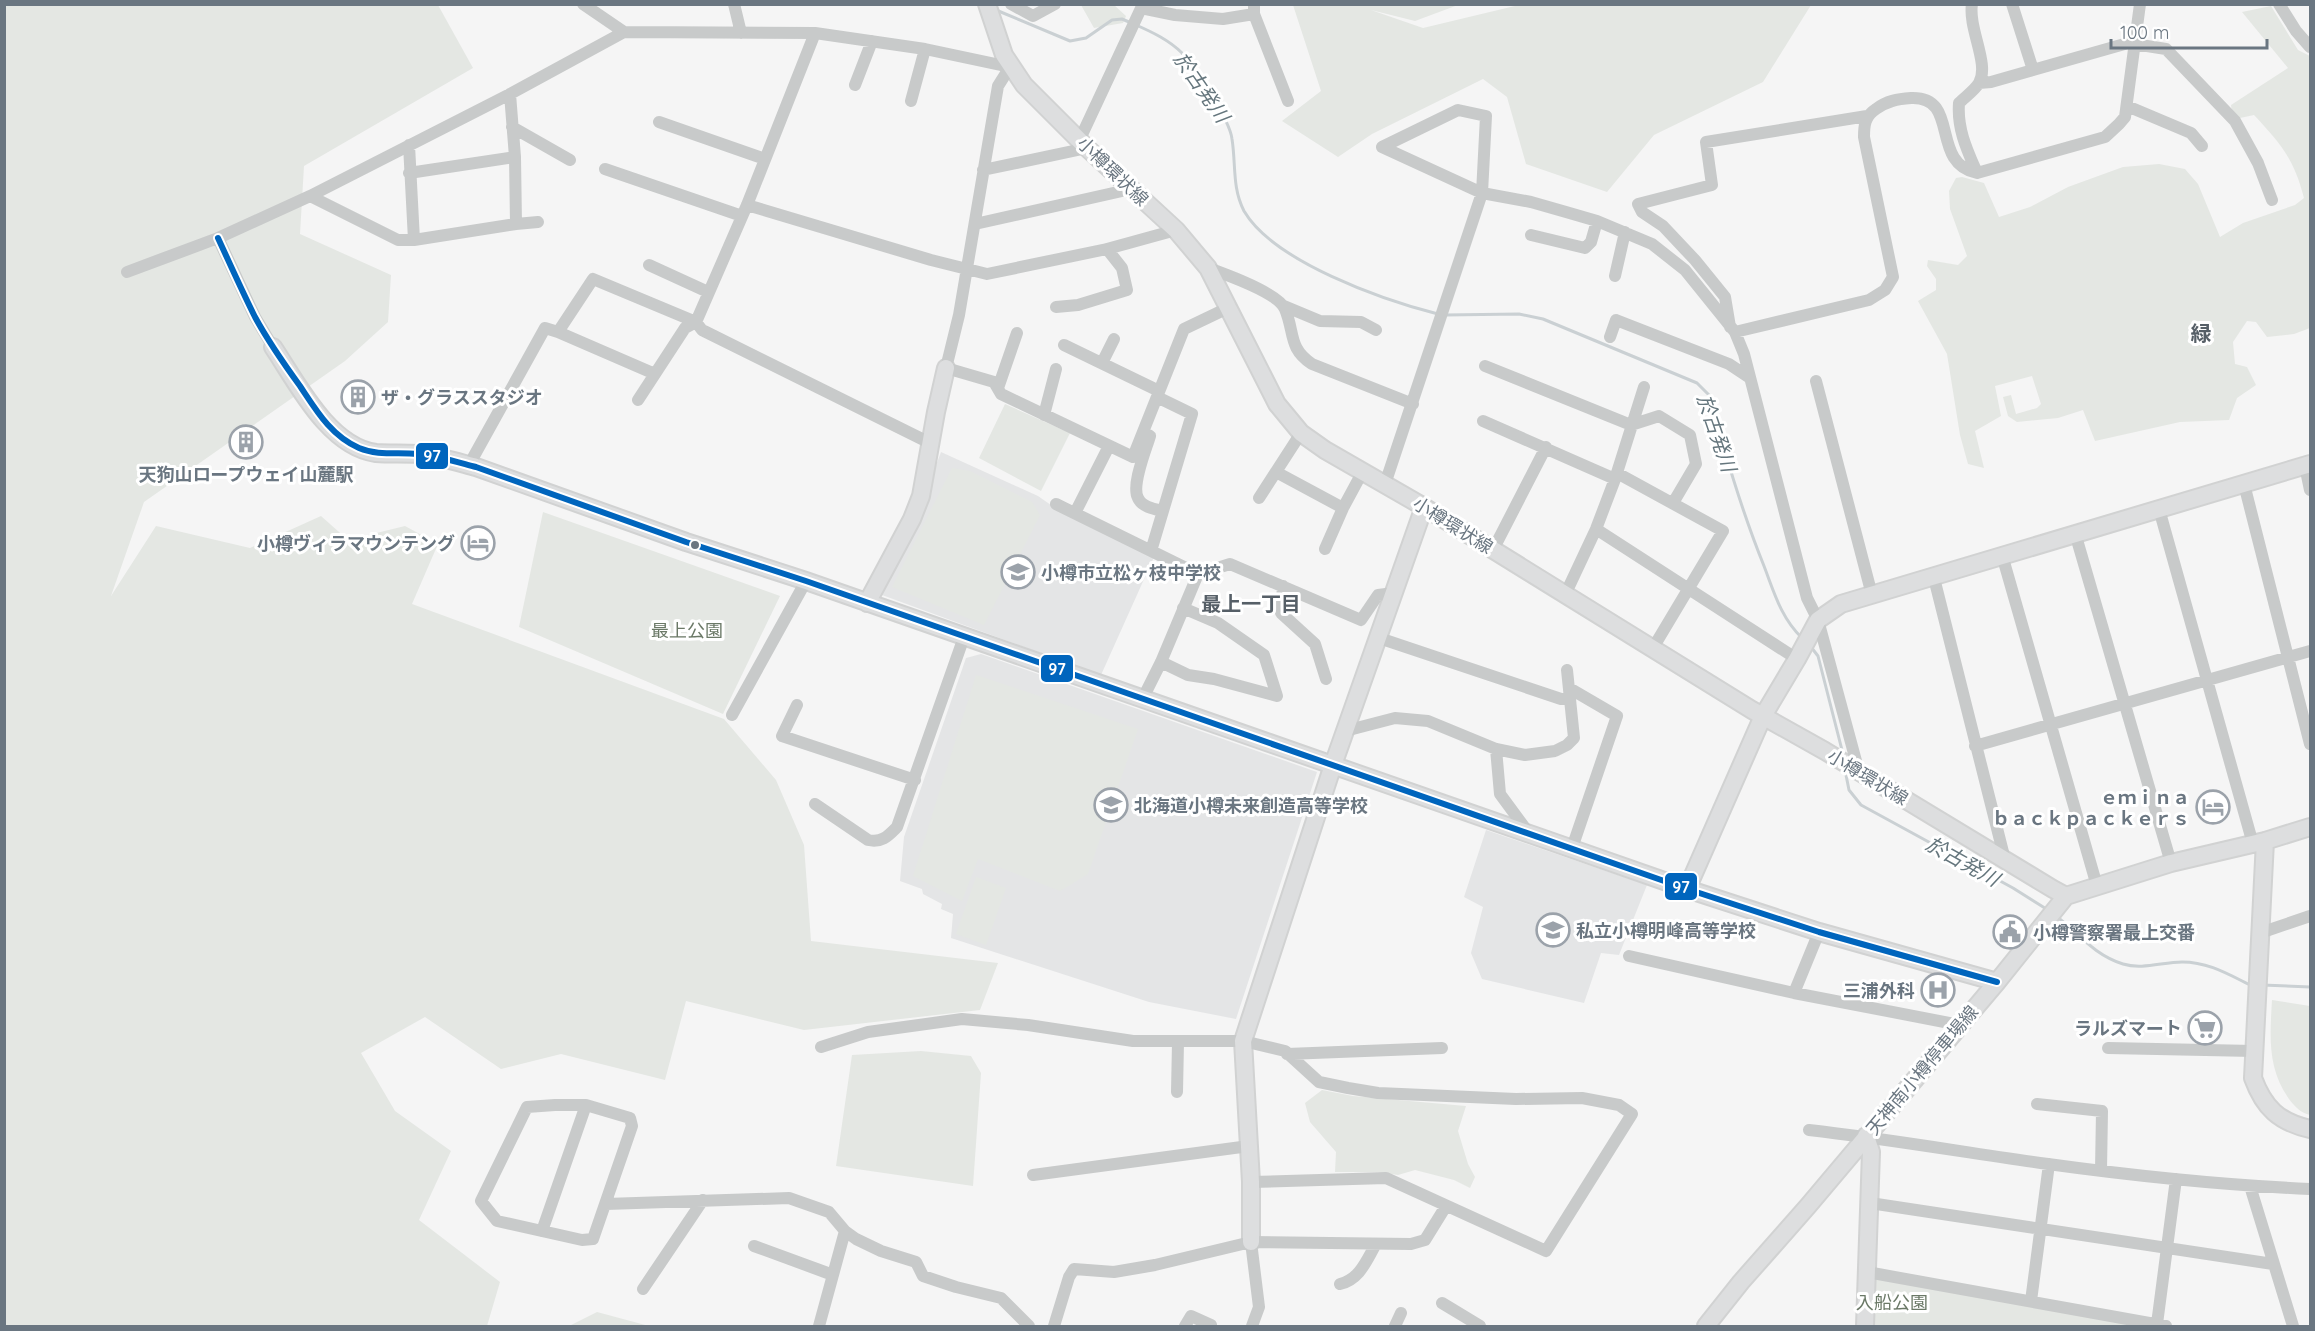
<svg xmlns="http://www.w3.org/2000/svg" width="2315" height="1331" font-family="Quicksand,'Noto Sans JP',sans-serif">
	<rect width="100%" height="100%" fill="#f5f5f5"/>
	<!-- built -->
	<path fill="#e4e5e6" d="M 941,452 L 1038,496 L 1061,512 L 1154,557 L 1101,675 L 882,595 L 881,587 L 932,490 L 928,487 Z
		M 981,654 L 1317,772 L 1236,1019 L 1149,1002 L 951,938 L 953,914 L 941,909 L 942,904 L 923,894 L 922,889 L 900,881 L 904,837 L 966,658 Z
		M 1486,830 L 1647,885 L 1619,955 L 1601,953 L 1584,1003 L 1482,979 L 1471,953 L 1483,907 L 1464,897 Z"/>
	<!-- green -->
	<path fill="#e4e7e3" d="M 5,5 L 438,5 L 473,68 L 304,166 L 300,234 L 391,275 L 388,322 L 345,361 L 144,502 L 111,596 L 156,526 L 250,548 L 321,516 L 348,540 L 405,526 L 438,544 L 412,604 L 724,719 L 776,780 L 804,845 L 811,941 L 998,963 L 980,1010 L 804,1030 L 686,1001 L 665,1080 L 561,1054 L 501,1069 L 425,1017 L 361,1053 L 395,1111 L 451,1151 L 419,1220 L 500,1282 L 487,1326 L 5,1326 Z
		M 1081,5 L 1114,5 L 1126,16 L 1123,23 L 1094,28 Z
		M 1293,5 L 1458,5 L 1415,21 L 1371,10 L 1423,28 L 1519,5 L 1811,5 L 1763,82 L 1654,135 L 1607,192 L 1526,164 L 1507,97 L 1483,79 L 1372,134 L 1338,157 L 1282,121 L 1321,91 Z
		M 2271,6 L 2298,50 L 2310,56 L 2310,328 L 2294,334 L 2267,337 L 2256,322 L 2247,321 L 2233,342 L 2235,364 L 2247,367 L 2256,385 L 2237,398 L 2229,420 L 2180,422 L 2095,441 L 2083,410 L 2058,418 L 2017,422 L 2008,416 L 2003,397 L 2011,395 L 2016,414 L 2037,408 L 2041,404 L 2032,376 L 1995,386 L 2001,416 L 1975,431 L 1984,468 L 1968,464 L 1960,435 L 1947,354 L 1918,301 L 1936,290 L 1936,279 L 1927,266 L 1928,260 L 1958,265 L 1967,256 L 1950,209 L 1949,191 L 1956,178 L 1962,177 L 1984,183 L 1999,217 L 2030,207 L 2068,187 L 2123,167 L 2159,164 L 2185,169 L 2198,184 L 2220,237 L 2243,223 L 2295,205 L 2304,198 C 2294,159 2281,144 2254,115 L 2240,118 L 2232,113 L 2231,105 L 2288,68 L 2242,12 Z
		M 1005,404 L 1070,433 L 1041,491 L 979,458 Z
		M 952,468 L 970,471 L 1032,502 L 1040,515 L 984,625 L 892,587 Z
		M 543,512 L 780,596 L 723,714 L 519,627 Z
		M 976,675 L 1138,729 L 1088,874 L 1060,891 L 978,859 L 962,901 L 913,876 Z
		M 976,877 L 1006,888 L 986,945 L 956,934 Z
		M 2272,1000 L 2310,1006 L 2310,1115 C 2301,1113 2295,1107 2289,1099 C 2267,1068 2270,1036 2272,1000 Z
		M 921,1051 L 971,1056 L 981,1073 L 973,1186 L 836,1166 L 852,1055 Z
		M 1322,1090 L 1353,1096 L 1466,1106 L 1458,1131 L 1468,1164 L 1475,1177 L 1470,1188 L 1454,1180 L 1415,1170 L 1398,1175 L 1378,1172 L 1335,1172 L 1336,1152 L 1310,1122 L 1305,1103 Z
		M 1868,1272 L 2152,1326 L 1868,1326 Z
		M 597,1312 L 649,1326 L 569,1326 Z"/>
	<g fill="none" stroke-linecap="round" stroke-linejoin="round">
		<!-- stream -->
		<path stroke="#cad0d3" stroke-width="3" d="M 996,10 L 1070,41 L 1086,38 L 1112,20 L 1122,19 L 1129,22
			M 1136,25 C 1152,32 1169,40 1182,53 C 1195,68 1230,120 1232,139 C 1236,164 1232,188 1244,211 C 1274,262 1383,300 1438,314
			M 1445,315 L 1519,314 L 1543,319 L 1697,383 L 1709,395 C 1725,453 1741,509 1764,566 C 1774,592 1781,618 1802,638
			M 1811,647 L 1818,656 L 1843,754
			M 1845,770 L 1849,790 L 1861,805 L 2013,888 L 2048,910
			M 2056,916 C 2078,933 2094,955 2123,964 C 2142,970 2163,962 2182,962 C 2207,962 2226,973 2248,984 L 2253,984
			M 2262,985 L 2310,987"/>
		<defs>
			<path id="secondary" d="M 987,4 L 1004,55 L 1024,85 L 1087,148 L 1176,230 L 1208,268 L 1277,404 L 1301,433 L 1325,450 L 1424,507 L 1752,710 L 1825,751 L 2053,889 L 2066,896
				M 273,347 C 297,383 329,447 376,453 C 390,454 404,453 418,454 C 438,456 457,462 476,467 L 686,542 L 806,581 L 1687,889 L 1819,932 L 1997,982
				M 867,603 L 912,519 L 921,496 L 936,412 L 946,368
				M 2265,841 L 2253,1078 C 2264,1108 2279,1122 2310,1129
				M 1687,889 L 1763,716 L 1797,659 L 1818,620 L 1841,604 L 2310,464
				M 1251,1242 L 1251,1182 L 1243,1041 L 1333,765 L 1424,507
				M 1706,1326 L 1741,1282 L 1808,1206 L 1997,982 L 2066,896 L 2171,863 L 2265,841 L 2310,827
				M 1865,1326 L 1871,1152 L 1866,1136"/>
		</defs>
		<!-- secondary casing -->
		<use href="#secondary" stroke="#d1d2d2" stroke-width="20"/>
		<!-- street -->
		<path stroke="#c8caca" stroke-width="12" d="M 583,4 L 624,32
			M 734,4 L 741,33
			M 1011,4 L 1033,16 L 1055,4
			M 1254,4 L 1254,14 L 1288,101
			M 1972,4 C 1968,29 1990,64 1979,83 C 1975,90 1965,97 1959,103 C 1957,129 1967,150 1977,173
			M 2012,4 L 2033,70
			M 2279,4 L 2296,31 L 2310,47
			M 1141,8 L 1175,15 L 1223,19 L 1254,14
			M 1979,83 L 1991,82 L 2128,43 L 2166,49 L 2235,121 L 2258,163 L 2272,200
			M 855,85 L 872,41
			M 911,101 L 925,49
			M 2127,106 L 2191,133 L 2202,146
			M 659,122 L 765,159
			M 512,127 L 570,160
			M 1080,139 L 1143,4
			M 409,145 L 414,240
			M 605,169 L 742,216
			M 983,170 L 1087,148
			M 409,173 L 515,157
			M 310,196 L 398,240 L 414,240 L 516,224 L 515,157 L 510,94
			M 747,205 L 931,260 L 987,274 L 1107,249 L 1176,230
			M 516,224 L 538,222
			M 975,224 L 1131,189
			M 1531,235 L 1585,248 L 1591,242 L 1597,221
			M 218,238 L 255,317 L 273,347
			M 649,265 L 708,292
			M 1208,268 C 1225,274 1278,293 1285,309 C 1295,333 1288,348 1312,364 L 1413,404
			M 127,272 L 218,238 L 310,196 L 510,94 L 624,32 L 815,33 L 925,49 L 1010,67 L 998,86 L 959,315 L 946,368 L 994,382 L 1001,394 L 1133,457 L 1184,329 L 1230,307
			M 1615,276 L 1625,232
			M 1284,306 L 1320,321 L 1361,322 L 1376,330
			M 1056,307 L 1078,305 L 1127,290 L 1122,268 L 1107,249
			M 1730,327 L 1725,297 L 1695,260 L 1663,226 L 1642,212 L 1638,204 L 1712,185 L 1706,142 L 1867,116
			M 558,332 L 655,374
			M 1735,332 L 1869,300 L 1885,290 L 1893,277 L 1864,137 C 1864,125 1865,116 1876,109 C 1887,101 1897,99 1911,98 C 1961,96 1929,163 1977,173 L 2105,137 L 2119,124 L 2125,117 L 2140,4
			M 1610,337 L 1616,320 L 1729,364 L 1750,378
			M 1064,345 L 1159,391
			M 1102,363 L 1114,339
			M 1485,366 L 1631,425 L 1659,416 L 1690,435 L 1696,464 L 1673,503
			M 1816,381 L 1872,595
			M 998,388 L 1017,333
			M 638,400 L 685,328 L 696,322 L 747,205 L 815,33
			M 1044,415 L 1056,369
			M 1483,421 L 1615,479
			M 1143,432 L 1150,436 C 1146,450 1131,485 1138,498 C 1142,507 1154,509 1163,511
			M 469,465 L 545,328 L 558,332 L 593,279 L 696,322 L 702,330 L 930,443
			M 2305,466 L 2310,490
			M 1276,472 L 1343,508
			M 1617,473 L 1723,531 L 1653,648
			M 1385,484 L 1482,193 L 1486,116 L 1458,110 L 1382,147 L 1482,193 L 1531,202 L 1566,212 L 1597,221 L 1652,244 L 1685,270 L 1735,332 L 1744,354 L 1807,598 L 1818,620 L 1859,772
			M 2244,484 L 2310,744
			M 1259,498 L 1301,433
			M 1056,504 L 1198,574 L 1230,564 L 1361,620 L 1378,595 L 1394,593
			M 2159,509 L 2253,844
			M 1075,513 L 1109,446
			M 1596,529 L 1797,659
			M 2075,533 L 2171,863
			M 1325,549 L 1343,508 L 1363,471
			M 1493,550 L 1546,447
			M 1151,551 L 1192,414 L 1157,397
			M 2002,555 L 2097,886
			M 1934,578 L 2005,860
			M 1283,586 L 1281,613 L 1315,644 L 1326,679
			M 1565,595 L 1596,529 L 1615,479 L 1644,387
			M 1379,638 L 1561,699 L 1570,699
			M 1161,662 L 1188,675 L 1214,679 L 1277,696 L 1264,655 L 1218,623 L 1183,608
			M 1569,688 L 1617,716 L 1572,848
			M 1142,700 L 1161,662 L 1198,574
			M 797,705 L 782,736 L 915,780
			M 732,715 L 806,581
			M 1345,731 L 1395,718 L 1428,721 L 1496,749 L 1525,755 L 1555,751 L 1567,745 L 1574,738 L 1567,670
			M 1975,746 L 2310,651
			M 1496,749 L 1500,794 L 1528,832
			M 815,804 L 868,840 C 882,843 888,836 897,827 L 964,637
			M 2260,933 L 2310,916
			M 1629,956 L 1794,993 L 1960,1025
			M 1794,993 L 1819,932
			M 821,1047 L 868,1032 L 962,1019 L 1028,1025 L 1133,1041 L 1243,1041 L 1285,1051 L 1319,1082 L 1348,1088 L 1378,1093 L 1516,1099 L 1582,1098 L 1619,1105 L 1632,1114 L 1546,1251 L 1386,1178 L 1251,1182
			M 2108,1048 L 2254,1051
			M 1287,1054 L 1442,1048
			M 1177,1092 L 1178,1042
			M 2037,1104 L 2102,1111 L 2101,1170
			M 555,1105 L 586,1105 L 630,1118 L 632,1126 L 593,1239 L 582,1240 L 497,1221 L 481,1201 L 527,1107 Z
			M 1809,1130 C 1889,1139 1968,1153 2048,1164 C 2135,1176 2223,1185 2310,1189
			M 1033,1175 L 1249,1146
			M 2250,1186 L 2293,1326
			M 1870,1203 L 2273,1264
			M 606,1204 L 789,1198 L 829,1212 L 845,1231 L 856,1239 L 881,1251 L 916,1262 L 923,1276 L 956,1287 L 1001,1298 L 1029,1326
			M 542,1231 L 586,1105
			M 1251,1242 L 1259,1307 L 1252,1326
			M 754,1246 L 833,1275
			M 1867,1272 L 2166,1326
			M 1340,1284 C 1360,1279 1366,1261 1376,1244
			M 643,1289 L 703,1200
			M 2031,1301 L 2049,1164
			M 1442,1303 L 1480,1326
			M 2157,1324 L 2176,1179
			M 819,1326 L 845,1231
			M 1054,1326 L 1069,1277 L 1074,1269 L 1114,1272 L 1155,1265 L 1251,1242 L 1411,1244 L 1425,1240 L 1446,1206
			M 1185,1326 L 1191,1316 L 1211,1325
			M 1395,1326 L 1401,1313"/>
		<!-- secondary -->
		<use href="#secondary" stroke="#dddedf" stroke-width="16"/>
		<defs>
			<path id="bus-1" d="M 218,238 C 230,264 242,291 255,317 C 268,341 284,364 300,386 C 316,410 331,436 359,448 C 378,456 398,452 418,454 C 438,456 457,462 476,467 L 686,542 L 806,581 L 1687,889 L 1819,932 L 1997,982"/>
		</defs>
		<!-- bus-1 casing -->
		<use href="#bus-1" stroke="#fff" stroke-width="10"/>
		<!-- bus-1 -->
		<use href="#bus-1" stroke="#0065bd" stroke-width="6"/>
	</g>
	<!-- icons -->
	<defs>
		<symbol id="building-ring" viewBox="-11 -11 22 22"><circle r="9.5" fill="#fff" stroke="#9ba2aa" stroke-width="1.5"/><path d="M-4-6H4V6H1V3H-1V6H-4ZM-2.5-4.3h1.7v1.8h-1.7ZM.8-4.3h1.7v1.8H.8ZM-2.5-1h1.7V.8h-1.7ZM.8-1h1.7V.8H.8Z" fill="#9ba2aa"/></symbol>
		<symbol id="hotel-ring" viewBox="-11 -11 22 22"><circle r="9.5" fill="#fff" stroke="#9ba2aa" stroke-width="1.5"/><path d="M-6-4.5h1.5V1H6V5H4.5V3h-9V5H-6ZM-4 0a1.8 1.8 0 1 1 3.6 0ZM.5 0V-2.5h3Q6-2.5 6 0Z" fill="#9ba2aa"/></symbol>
		<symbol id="school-ring" viewBox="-11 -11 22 22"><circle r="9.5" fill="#fff" stroke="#9ba2aa" stroke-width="1.5"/><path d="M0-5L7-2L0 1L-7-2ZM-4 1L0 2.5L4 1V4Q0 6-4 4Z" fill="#9ba2aa"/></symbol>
		<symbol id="civic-ring" viewBox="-11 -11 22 22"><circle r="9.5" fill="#fff" stroke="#9ba2aa" stroke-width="1.5"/><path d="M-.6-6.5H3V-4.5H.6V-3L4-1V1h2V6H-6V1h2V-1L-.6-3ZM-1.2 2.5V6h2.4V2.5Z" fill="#9ba2aa"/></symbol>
		<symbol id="hospital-ring" viewBox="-11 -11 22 22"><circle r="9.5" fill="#fff" stroke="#9ba2aa" stroke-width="1.5"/><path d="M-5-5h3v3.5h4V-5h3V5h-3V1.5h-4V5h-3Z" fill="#9ba2aa"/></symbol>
		<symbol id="supermarket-ring" viewBox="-11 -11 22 22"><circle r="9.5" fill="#fff" stroke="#9ba2aa" stroke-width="1.5"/><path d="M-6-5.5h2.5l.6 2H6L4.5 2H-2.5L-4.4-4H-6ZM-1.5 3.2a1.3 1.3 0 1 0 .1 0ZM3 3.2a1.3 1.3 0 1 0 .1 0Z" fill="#9ba2aa"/></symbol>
	</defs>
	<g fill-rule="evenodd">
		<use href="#building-ring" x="339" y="378" width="38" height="38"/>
		<use href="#building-ring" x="227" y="423" width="38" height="38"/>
		<use href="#hotel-ring" x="459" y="524" width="38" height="38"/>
		<use href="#school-ring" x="999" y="553" width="38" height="38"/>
		<use href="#school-ring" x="1092" y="786" width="38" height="38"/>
		<use href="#hotel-ring" x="2194" y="788" width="38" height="38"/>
		<use href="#school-ring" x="1534" y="911" width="38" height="38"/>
		<use href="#civic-ring" x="1991" y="913" width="38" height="38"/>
		<use href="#hospital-ring" x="1919" y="971" width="38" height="38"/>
		<use href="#supermarket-ring" x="2186" y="1009" width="38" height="38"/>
	</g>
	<!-- markers -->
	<circle fill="#6a7681" stroke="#fff" stroke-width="2" cx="695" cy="545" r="5"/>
	<g text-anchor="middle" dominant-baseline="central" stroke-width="6" stroke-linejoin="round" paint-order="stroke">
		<!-- street labels -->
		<g font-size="18" fill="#6a7681" stroke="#fff">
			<text transform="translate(1113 171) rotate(44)">小樽環状線</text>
			<text transform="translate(1453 525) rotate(32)">小樽環状線</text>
			<text transform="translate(1868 777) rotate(31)">小樽環状線</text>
			<text transform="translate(1922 1070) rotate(-50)">天神南小樽停車場線</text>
		</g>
		<!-- poi labels -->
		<g font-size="18" font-weight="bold" fill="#6a7681" stroke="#fff" text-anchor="start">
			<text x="381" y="397">ザ・グラススタジオ</text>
			<text x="246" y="474" text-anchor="middle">天狗山ロープウェイ山麓駅</text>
			<text x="455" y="543" text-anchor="end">小樽ヴィラマウンテング</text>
			<text x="1041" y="572">小樽市立松ヶ枝中学校</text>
			<text x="2190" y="797" text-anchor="end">ｅｍｉｎａ<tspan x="2190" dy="21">ｂａｃｋｐａｃｋｅｒｓ</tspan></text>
			<text x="1134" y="805">北海道小樽未来創造高等学校</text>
			<text x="1576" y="930">私立小樽明峰高等学校</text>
			<text x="2033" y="932">小樽警察署最上交番</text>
			<text x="1915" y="990" text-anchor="end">三浦外科</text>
			<text x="2182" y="1028" text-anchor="end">ラルズマート</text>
		</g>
		<!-- park labels -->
		<g font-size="18" fill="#6b7967" stroke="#fff">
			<text x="687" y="630">最上公園</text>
			<text x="1892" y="1302">入船公園</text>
		</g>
		<!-- water labels -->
		<g font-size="20" font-style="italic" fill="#65767d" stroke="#fff">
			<text transform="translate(1202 87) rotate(55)">於古発川</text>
			<text transform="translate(1717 433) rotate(71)">於古発川</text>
			<text transform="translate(1963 861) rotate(29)">於古発川</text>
		</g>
		<!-- neighbourhood labels -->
		<g font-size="20" font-weight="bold" fill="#565f67" stroke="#fff">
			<text x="1251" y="603">最上一丁目</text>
		</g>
		<!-- quarter labels -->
		<g font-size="21" font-weight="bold" fill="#565f67" stroke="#fff">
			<text x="2201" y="333">緑</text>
		</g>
	</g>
	<g stroke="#fff" stroke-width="2">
		<rect x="415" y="442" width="34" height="28" rx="6" fill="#0065bd"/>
		<rect x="1040" y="654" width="34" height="29" rx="6" fill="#0065bd"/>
		<rect x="1664" y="872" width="34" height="29" rx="6" fill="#0065bd"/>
	</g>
	<g font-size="16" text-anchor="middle" font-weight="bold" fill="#fff">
		<text x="432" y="462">97</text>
		<text x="1057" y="675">97</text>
		<text x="1681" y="893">97</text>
	</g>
	<!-- border -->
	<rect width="2315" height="1331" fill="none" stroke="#6a7681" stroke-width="12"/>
	<!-- scale -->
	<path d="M2111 39v9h156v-9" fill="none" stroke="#6a7681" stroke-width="3"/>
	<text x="2120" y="39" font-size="18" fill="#6a7681" stroke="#ffffff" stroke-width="4.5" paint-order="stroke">100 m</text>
</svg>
